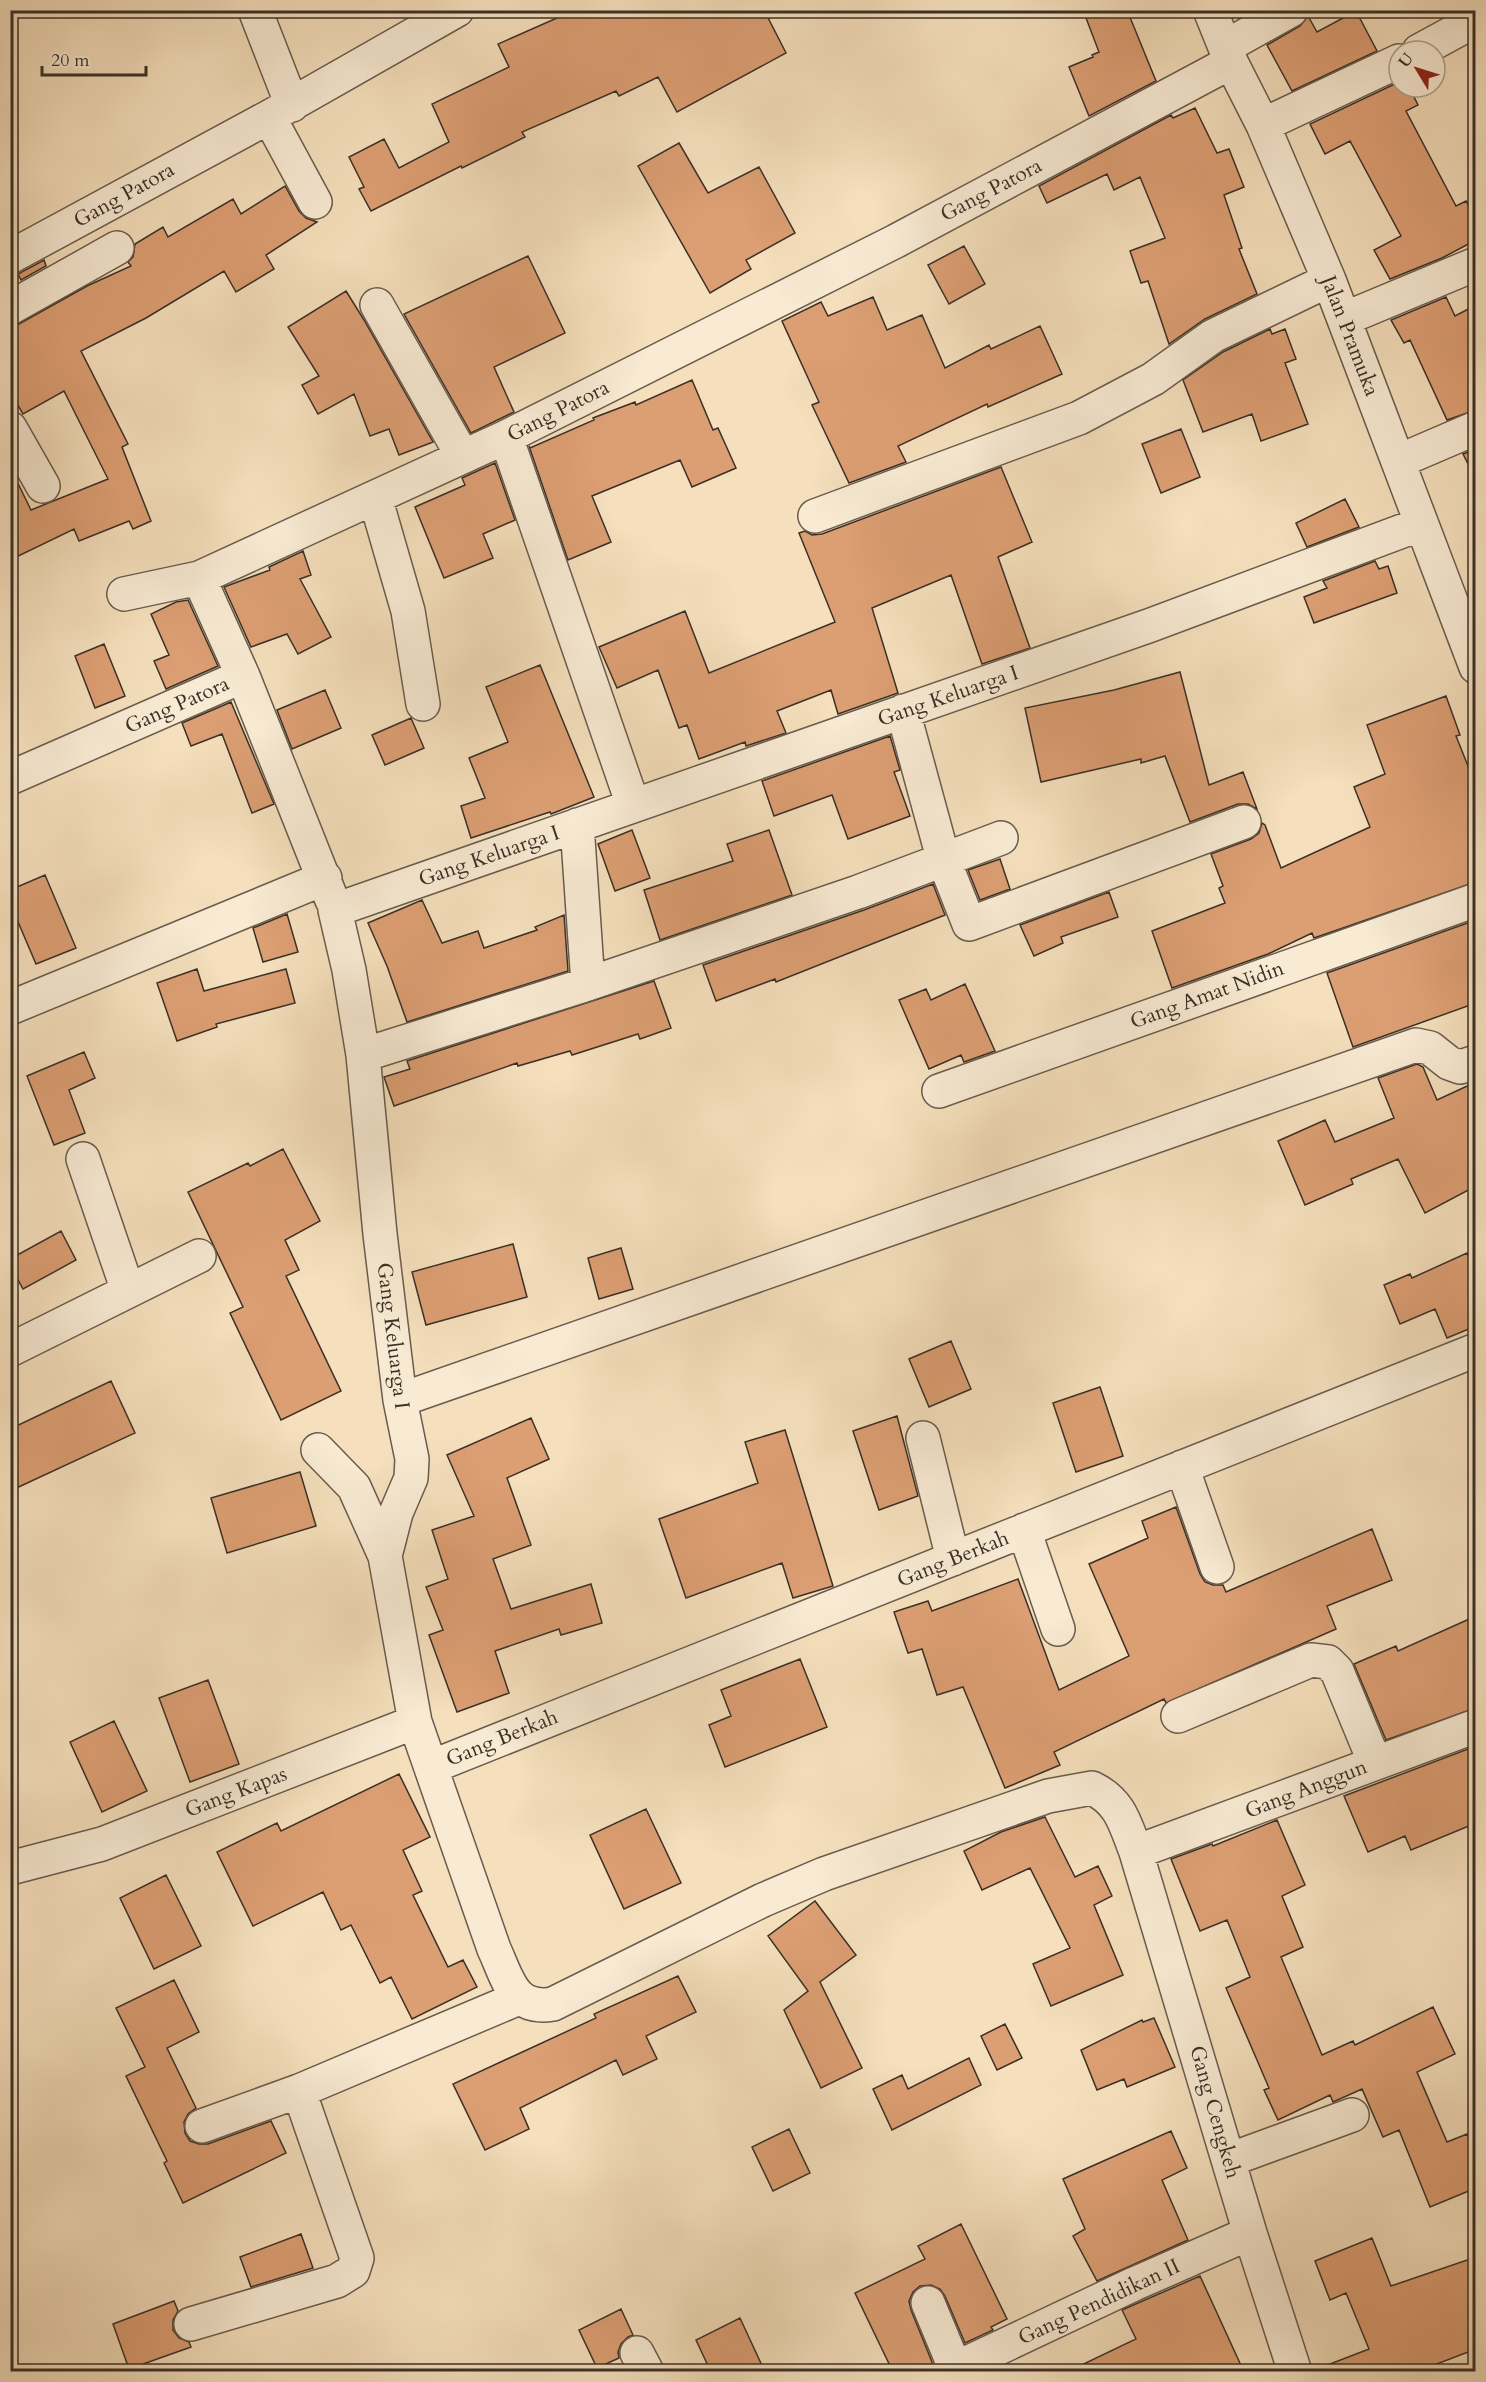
<svg xmlns="http://www.w3.org/2000/svg" width="1486" height="2382" font-family="Cardo,serif">
	<rect width="100%" height="100%" fill="#f5dfbc"/>
	<filter id="stains"><feTurbulence type="fractalNoise" baseFrequency=".00333" numOctaves="4"/><feColorMatrix values="0 0 0 0 .2 0 0 0 0 .09 0 0 0 0 .02 0 0 0 .5 -.17"/></filter>
	<radialGradient id="worn" r=".72"><stop offset=".6" stop-color="#630" stop-opacity="0"/><stop offset="1" stop-color="#630" stop-opacity=".3"/></radialGradient>
	<!-- building -->
	<path fill="#dc9e73" stroke="#3a3028" stroke-width="1.5" d="M 575,10 L 764,10 L 786,53 L 677,112 L 658,77 L 619,96 L 616,91 L 522,132 L 525,137 L 462,168 L 461,166 L 371,211 L 359,189 L 364,187 L 349,157 L 384,139 L 399,168 L 449,142 L 432,104 L 509,67 L 498,44 Z
		M 1083,10 L 1127,10 L 1156,81 L 1089,116 L 1069,67 L 1093,57 L 1092,55 L 1099,52 Z
		M 1356,11 L 1377,51 L 1292,91 L 1267,45 L 1300,26 L 1308,16 L 1317,32 Z
		M 1399,82 L 1399,87 L 1409,87 L 1418,105 L 1406,111 L 1456,206 L 1466,201 L 1476,219 L 1476,240 L 1442,258 L 1390,279 L 1374,250 L 1401,236 L 1350,141 L 1325,154 L 1310,124 Z
		M 1195,108 L 1217,153 L 1229,149 L 1244,187 L 1224,195 L 1242,248 L 1239,249 L 1257,294 L 1205,319 L 1169,344 L 1148,281 L 1141,283 L 1130,251 L 1165,238 L 1140,177 L 1114,190 L 1107,174 L 1047,203 L 1039,186 L 1171,115 L 1173,118 Z
		M 679,143 L 708,193 L 759,167 L 795,233 L 746,260 L 751,269 L 710,293 L 638,166 Z
		M 285,186 L 299,211 L 306,218 L 317,222 L 266,255 L 274,269 L 236,292 L 224,271 L 146,318 L 81,351 L 128,444 L 122,447 L 151,521 L 133,529 L 129,521 L 79,541 L 74,529 L 10,560 L 10,467 L 31,510 L 108,479 L 64,391 L 23,414 L 10,392 L 10,327 L 19,324 L 87,286 L 131,266 L 128,262 L 133,257 L 135,244 L 163,227 L 168,237 L 233,199 L 241,214 Z
		M 964,246 L 985,284 L 949,304 L 928,265 Z
		M 528,256 L 565,333 L 494,367 L 514,412 L 471,433 L 404,314 Z
		M 44,260 L 46,266 L 21,280 L 18,274 Z
		M 346,291 L 364,320 L 433,442 L 399,455 L 389,429 L 370,436 L 354,394 L 318,414 L 302,385 L 319,376 L 288,327 Z
		M 873,297 L 887,330 L 922,315 L 945,368 L 989,345 L 991,349 L 1040,326 L 1062,374 L 988,407 L 987,404 L 898,446 L 906,462 L 849,483 L 812,405 L 819,402 L 782,321 L 821,302 L 828,316 Z
		M 1446,297 L 1455,316 L 1476,305 L 1476,410 L 1447,420 L 1410,340 L 1404,343 L 1391,320 Z
		M 1270,329 L 1272,334 L 1285,329 L 1296,359 L 1285,363 L 1308,424 L 1261,441 L 1252,414 L 1203,432 L 1183,380 L 1223,352 Z
		M 692,380 L 713,430 L 718,428 L 736,468 L 692,487 L 680,460 L 592,496 L 611,542 L 568,560 L 529,446 L 530,448 L 594,420 L 593,418 L 635,402 L 636,405 Z
		M 1181,429 L 1200,477 L 1161,493 L 1142,444 Z
		M 1476,449 L 1476,480 L 1463,454 Z
		M 495,463 L 515,520 L 483,534 L 493,558 L 444,578 L 415,507 L 465,485 L 462,478 Z
		M 1001,467 L 1032,542 L 998,557 L 1030,648 L 982,664 L 951,575 L 872,608 L 898,693 L 838,714 L 831,690 L 777,711 L 786,733 L 749,745 L 746,746 L 745,742 L 699,759 L 687,725 L 679,728 L 658,670 L 617,688 L 599,647 L 685,611 L 709,673 L 835,622 L 799,533 L 805,531 L 812,535 L 822,534 Z
		M 1345,499 L 1359,527 L 1307,547 L 1296,523 Z
		M 303,551 L 311,575 L 300,579 L 331,637 L 298,654 L 287,634 L 251,647 L 224,587 L 270,570 L 269,567 Z
		M 1375,561 L 1379,569 L 1388,566 L 1397,593 L 1314,623 L 1304,597 L 1327,588 L 1323,581 Z
		M 188,600 L 218,666 L 166,689 L 154,661 L 169,655 L 151,614 L 176,602 Z
		M 104,644 L 125,696 L 95,708 L 75,656 Z
		M 540,665 L 594,797 L 551,814 L 550,812 L 471,838 L 461,806 L 485,798 L 469,758 L 508,742 L 486,687 Z
		M 1180,672 L 1209,785 L 1243,772 L 1257,809 L 1248,804 L 1238,804 L 1190,822 L 1165,756 L 1141,763 L 1141,759 L 1041,782 L 1025,708 L 1114,690 Z
		M 325,690 L 341,728 L 292,749 L 277,710 Z
		M 1446,696 L 1460,735 L 1456,736 L 1476,786 L 1476,882 L 1314,938 L 1312,933 L 1268,954 L 1172,988 L 1152,931 L 1225,903 L 1219,888 L 1223,886 L 1211,854 L 1251,839 L 1259,833 L 1262,823 L 1265,825 L 1281,868 L 1370,827 L 1354,787 L 1385,774 L 1367,725 Z
		M 231,702 L 274,804 L 252,813 L 222,734 L 191,746 L 182,723 Z
		M 411,718 L 424,748 L 385,765 L 372,735 Z
		M 890,736 L 900,770 L 894,772 L 910,816 L 848,839 L 832,795 L 774,816 L 762,781 Z
		M 632,830 L 650,878 L 615,891 L 598,844 Z
		M 769,830 L 792,895 L 660,940 L 644,890 L 733,861 L 727,844 Z
		M 1000,859 L 1010,889 L 980,900 L 968,870 Z
		M 45,875 L 76,948 L 36,964 L 10,903 L 10,890 Z
		M 933,884 L 945,915 L 776,982 L 775,979 L 716,1001 L 703,965 L 864,910 Z
		M 1109,892 L 1118,917 L 1061,937 L 1063,943 L 1034,956 L 1020,925 Z
		M 422,900 L 442,943 L 478,931 L 484,948 L 537,930 L 535,927 L 564,915 L 568,971 L 407,1022 L 387,966 L 368,923 Z
		M 287,914 L 298,952 L 263,962 L 253,928 Z
		M 1476,920 L 1476,1003 L 1353,1047 L 1327,973 Z
		M 197,969 L 204,991 L 286,969 L 295,1003 L 216,1024 L 217,1027 L 177,1041 L 157,983 Z
		M 654,981 L 671,1028 L 640,1039 L 638,1034 L 572,1055 L 570,1051 L 518,1066 L 517,1063 L 394,1106 L 384,1077 L 410,1069 L 407,1061 Z
		M 965,984 L 995,1051 L 964,1062 L 961,1055 L 929,1069 L 899,1000 L 926,989 L 931,1000 Z
		M 84,1052 L 95,1078 L 69,1090 L 85,1133 L 54,1145 L 27,1076 Z
		M 1417,1064 L 1423,1067 L 1437,1100 L 1476,1082 L 1476,1186 L 1425,1213 L 1398,1159 L 1351,1179 L 1353,1184 L 1305,1205 L 1278,1141 L 1325,1120 L 1335,1142 L 1394,1118 L 1378,1078 Z
		M 283,1149 L 320,1221 L 285,1240 L 299,1270 L 286,1276 L 341,1391 L 281,1420 L 230,1313 L 243,1307 L 188,1192 L 248,1163 L 250,1166 Z
		M 61,1231 L 76,1260 L 23,1289 L 10,1265 L 10,1259 Z
		M 513,1244 L 527,1297 L 426,1325 L 412,1272 Z
		M 621,1248 L 633,1289 L 599,1299 L 588,1258 Z
		M 1467,1253 L 1476,1273 L 1476,1326 L 1447,1338 L 1435,1309 L 1400,1324 L 1384,1285 L 1410,1274 L 1412,1278 Z
		M 951,1341 L 971,1389 L 929,1407 L 909,1359 Z
		M 111,1381 L 135,1433 L 10,1491 L 10,1429 Z
		M 1100,1387 L 1123,1456 L 1076,1472 L 1053,1403 Z
		M 897,1416 L 918,1496 L 879,1510 L 853,1431 Z
		M 531,1418 L 549,1459 L 507,1478 L 531,1545 L 493,1559 L 511,1609 L 591,1584 L 602,1623 L 561,1635 L 559,1629 L 495,1651 L 509,1693 L 457,1712 L 429,1635 L 443,1630 L 426,1587 L 448,1579 L 432,1530 L 474,1516 L 447,1455 Z
		M 785,1430 L 833,1586 L 793,1598 L 782,1563 L 686,1598 L 659,1519 L 758,1483 L 745,1442 Z
		M 300,1472 L 316,1526 L 227,1553 L 211,1498 Z
		M 1176,1507 L 1200,1574 L 1205,1582 L 1213,1585 L 1223,1585 L 1226,1592 L 1372,1529 L 1392,1580 L 1327,1606 L 1336,1629 L 1166,1703 L 1164,1699 L 1054,1752 L 1060,1765 L 1005,1788 L 963,1687 L 937,1695 L 922,1649 L 908,1653 L 894,1612 L 928,1601 L 932,1611 L 1018,1579 L 1059,1690 L 1129,1656 L 1089,1564 L 1148,1538 L 1142,1521 Z
		M 1476,1616 L 1476,1708 L 1386,1740 L 1354,1664 L 1396,1646 L 1398,1651 Z
		M 800,1659 L 827,1727 L 725,1767 L 709,1725 L 731,1716 L 721,1690 Z
		M 208,1680 L 239,1764 L 190,1782 L 159,1698 Z
		M 114,1721 L 147,1791 L 102,1812 L 70,1742 Z
		M 1476,1746 L 1476,1823 L 1411,1850 L 1405,1836 L 1368,1852 L 1344,1796 Z
		M 399,1774 L 430,1837 L 403,1850 L 422,1891 L 413,1895 L 448,1967 L 463,1960 L 477,1987 L 412,2019 L 391,1977 L 380,1983 L 351,1925 L 341,1930 L 323,1892 L 253,1926 L 217,1852 L 277,1823 L 281,1831 Z
		M 646,1809 L 681,1883 L 624,1909 L 590,1835 Z
		M 1045,1817 L 1075,1877 L 1098,1866 L 1112,1896 L 1094,1905 L 1123,1975 L 1051,2006 L 1033,1964 L 1070,1948 L 1030,1868 L 982,1890 L 964,1851 L 1001,1832 Z
		M 1277,1820 L 1305,1885 L 1282,1896 L 1303,1947 L 1281,1957 L 1322,2055 L 1353,2041 L 1355,2045 L 1433,2007 L 1455,2054 L 1417,2072 L 1447,2142 L 1467,2134 L 1476,2155 L 1476,2188 L 1430,2207 L 1399,2130 L 1383,2137 L 1362,2089 L 1333,2102 L 1330,2095 L 1278,2120 L 1264,2090 L 1269,2088 L 1226,1988 L 1250,1977 L 1227,1920 L 1200,1931 L 1171,1859 L 1212,1844 L 1213,1846 Z
		M 166,1875 L 201,1946 L 154,1969 L 120,1898 Z
		M 815,1901 L 856,1955 L 820,1982 L 862,2068 L 821,2088 L 784,2010 L 808,1991 L 768,1936 Z
		M 678,1976 L 696,2012 L 646,2036 L 657,2059 L 623,2075 L 616,2060 L 520,2108 L 529,2129 L 485,2150 L 453,2084 L 596,2018 L 594,2014 Z
		M 174,1980 L 199,2032 L 167,2048 L 196,2108 L 188,2114 L 184,2122 L 185,2133 L 190,2141 L 199,2144 L 208,2144 L 271,2121 L 286,2153 L 183,2203 L 164,2163 L 167,2161 L 126,2076 L 145,2067 L 116,2008 Z
		M 1154,2018 L 1175,2067 L 1127,2087 L 1124,2079 L 1097,2090 L 1081,2050 L 1142,2020 L 1143,2022 Z
		M 1005,2024 L 1022,2058 L 997,2070 L 981,2036 Z
		M 969,2058 L 981,2085 L 892,2130 L 873,2089 L 902,2075 L 908,2089 Z
		M 789,2129 L 810,2173 L 773,2191 L 752,2147 Z
		M 1171,2131 L 1187,2168 L 1162,2180 L 1188,2240 L 1097,2281 L 1073,2236 L 1085,2229 L 1063,2179 Z
		M 961,2224 L 1007,2319 L 991,2327 L 993,2330 L 965,2343 L 945,2296 L 940,2289 L 931,2285 L 920,2286 L 913,2292 L 909,2301 L 911,2310 L 932,2362 L 929,2372 L 893,2372 L 855,2293 L 925,2259 L 918,2246 Z
		M 301,2234 L 313,2268 L 251,2287 L 240,2257 Z
		M 1372,2238 L 1391,2286 L 1476,2257 L 1476,2349 L 1416,2372 L 1317,2372 L 1317,2369 L 1369,2349 L 1346,2293 L 1330,2300 L 1315,2261 Z
		M 1200,2276 L 1244,2372 L 1067,2372 L 1136,2339 L 1122,2310 Z
		M 174,2301 L 178,2311 L 173,2320 L 173,2330 L 179,2338 L 189,2342 L 191,2347 L 129,2369 L 113,2324 Z
		M 621,2309 L 633,2335 L 628,2337 L 621,2344 L 618,2352 L 619,2358 L 597,2368 L 579,2330 Z
		M 740,2318 L 765,2372 L 711,2372 L 696,2340 Z"/>
	<g fill="none" stroke-linecap="round" stroke-linejoin="round">
		<defs>
			<path id="minor" d="M 255,10 L 292,105
				M 1210,10 L 1231,62 L 1263,125 L 1329,280 L 1476,667
				M 1225,47 L 1291,10
				M 1419,51 L 1476,20
				M 269,117 L 315,202
				M 1263,125 L 1399,61
				M 10,257 L 269,117 L 457,10
				M 377,305 L 463,457
				M 10,308 L 117,248
				M 1344,319 L 1476,264
				M 10,428 L 43,486
				M 506,437 L 633,805
				M 1399,461 L 1476,428
				M 375,497 L 408,611 L 423,704
				M 815,516 L 1079,418 L 1153,379 L 1213,336 L 1329,280
				M 124,594 L 199,578
				M 243,676 L 332,900
				M 903,711 L 943,858 L 969,924 L 1244,822
				M 10,778 L 243,676 L 199,578 L 506,437 L 896,241 L 1231,62
				M 577,825 L 588,984
				M 10,1008 L 325,878
				M 363,1055 L 588,984 L 858,892 L 1001,838
				M 939,1091 L 1476,900
				M 83,1159 L 128,1291
				M 10,1350 L 199,1256
				M 400,1400 L 1416,1045 L 1430,1048 L 1449,1063 L 1460,1067 L 1476,1062
				M 923,1438 L 953,1559
				M 318,1450 L 354,1487 L 385,1556
				M 1182,1467 L 1217,1567
				M 1024,1530 L 1058,1629
				M 1178,1716 L 1311,1660 L 1328,1662 L 1337,1671 L 1375,1763
				M 431,1767 L 1476,1350
				M 1136,1852 L 1476,1726
				M 10,1868 L 102,1844 L 415,1722
				M 202,2126 L 299,2091 L 519,1998
				M 1229,2160 L 1352,2115
				M 928,2303 L 955,2368
				M 191,2324 L 337,2281 L 353,2271 L 357,2258 L 299,2091
				M 637,2353 L 647,2372
				M 948,2372 L 1134,2284 L 1250,2233
				M 1295,2372 L 1250,2233 L 1136,1852 C 1125,1824 1121,1802 1092,1788 L 1048,1796 L 824,1874 L 763,1900 L 553,2004 C 513,2011 508,1979 494,1949 L 415,1722 L 385,1556 L 396,1513 L 411,1478 L 412,1459 L 400,1400 L 380,1234 L 363,1055 L 349,970 L 335,910 L 1151,625 L 1421,524"/>
		</defs>
		<!-- minor casing -->
		<use href="#minor" stroke="#695c4d" stroke-width="36"/>
		<!-- minor -->
		<use href="#minor" stroke="#f8ead3" stroke-width="33"/>
	</g>
	<g text-anchor="middle" dominant-baseline="central" stroke-width="4.5" stroke-linejoin="round" paint-order="stroke">
		<!-- street labels -->
		<g font-size="21" fill="#3a3028" stroke="#f8ead3">
			<text transform="translate(991 190) rotate(-28)">Gang Patora</text>
			<text transform="translate(124 195) rotate(-29)">Gang Patora</text>
			<text transform="translate(1350 336) rotate(69)">Jalan Pramuka</text>
			<text transform="translate(558 411) rotate(-27)">Gang Patora</text>
			<text transform="translate(948 696) rotate(-19)">Gang Keluarga I</text>
			<text transform="translate(177 705) rotate(-24)">Gang Patora</text>
			<text transform="translate(489 856) rotate(-19)">Gang Keluarga I</text>
			<text transform="translate(1207 995) rotate(-20)">Gang Amat Nidin</text>
			<text transform="translate(393 1336) rotate(83)">Gang Keluarga I</text>
			<text transform="translate(953 1559) rotate(-22)">Gang Berkah</text>
			<text transform="translate(502 1738) rotate(-22)">Gang Berkah</text>
			<text transform="translate(1306 1789) rotate(-21)">Gang Anggun</text>
			<text transform="translate(236 1792) rotate(-21)">Gang Kapas</text>
			<text transform="translate(1215 2112) rotate(74)">Gang Cengkeh</text>
			<text transform="translate(1099 2302) rotate(-25)">Gang Pendidikan II</text>
		</g>
	</g>
	<!-- margin -->
	<rect width="1486" height="2382" fill="none" stroke="#f5dfbc" stroke-width="36"/>
	<rect x="12" y="12" width="1462" height="2358" fill="none" stroke="#3a3028" stroke-width="3"/>
	<rect x="18" y="18" width="1450" height="2346" fill="none" stroke="#3a3028" stroke-width="1.5"/>
	<!-- north arrow -->
	<g transform="translate(1417 69) rotate(308)"><circle r="28" fill="#f8ead3" stroke="#aca08f" stroke-width="1.5"/>
	<path d="M0-4.5L10 22L0 15L-10 22Z" fill="#8f2418"/>
	<text y="-9" font-size="16" font-weight="bold" text-anchor="middle" fill="#3a3028">U</text>
	</g>
	<!-- scale -->
	<path d="M42 66v9h104v-9" fill="none" stroke="#3a3028" stroke-width="3"/>
	<text x="51" y="66" font-size="18" fill="#3a3028" stroke="#f8ead3" stroke-width="4.5" paint-order="stroke">20 m</text>
	<rect width="100%" height="100%" filter="url(#stains)"/>
	<rect width="100%" height="100%" fill="url(#worn)"/>
</svg>
